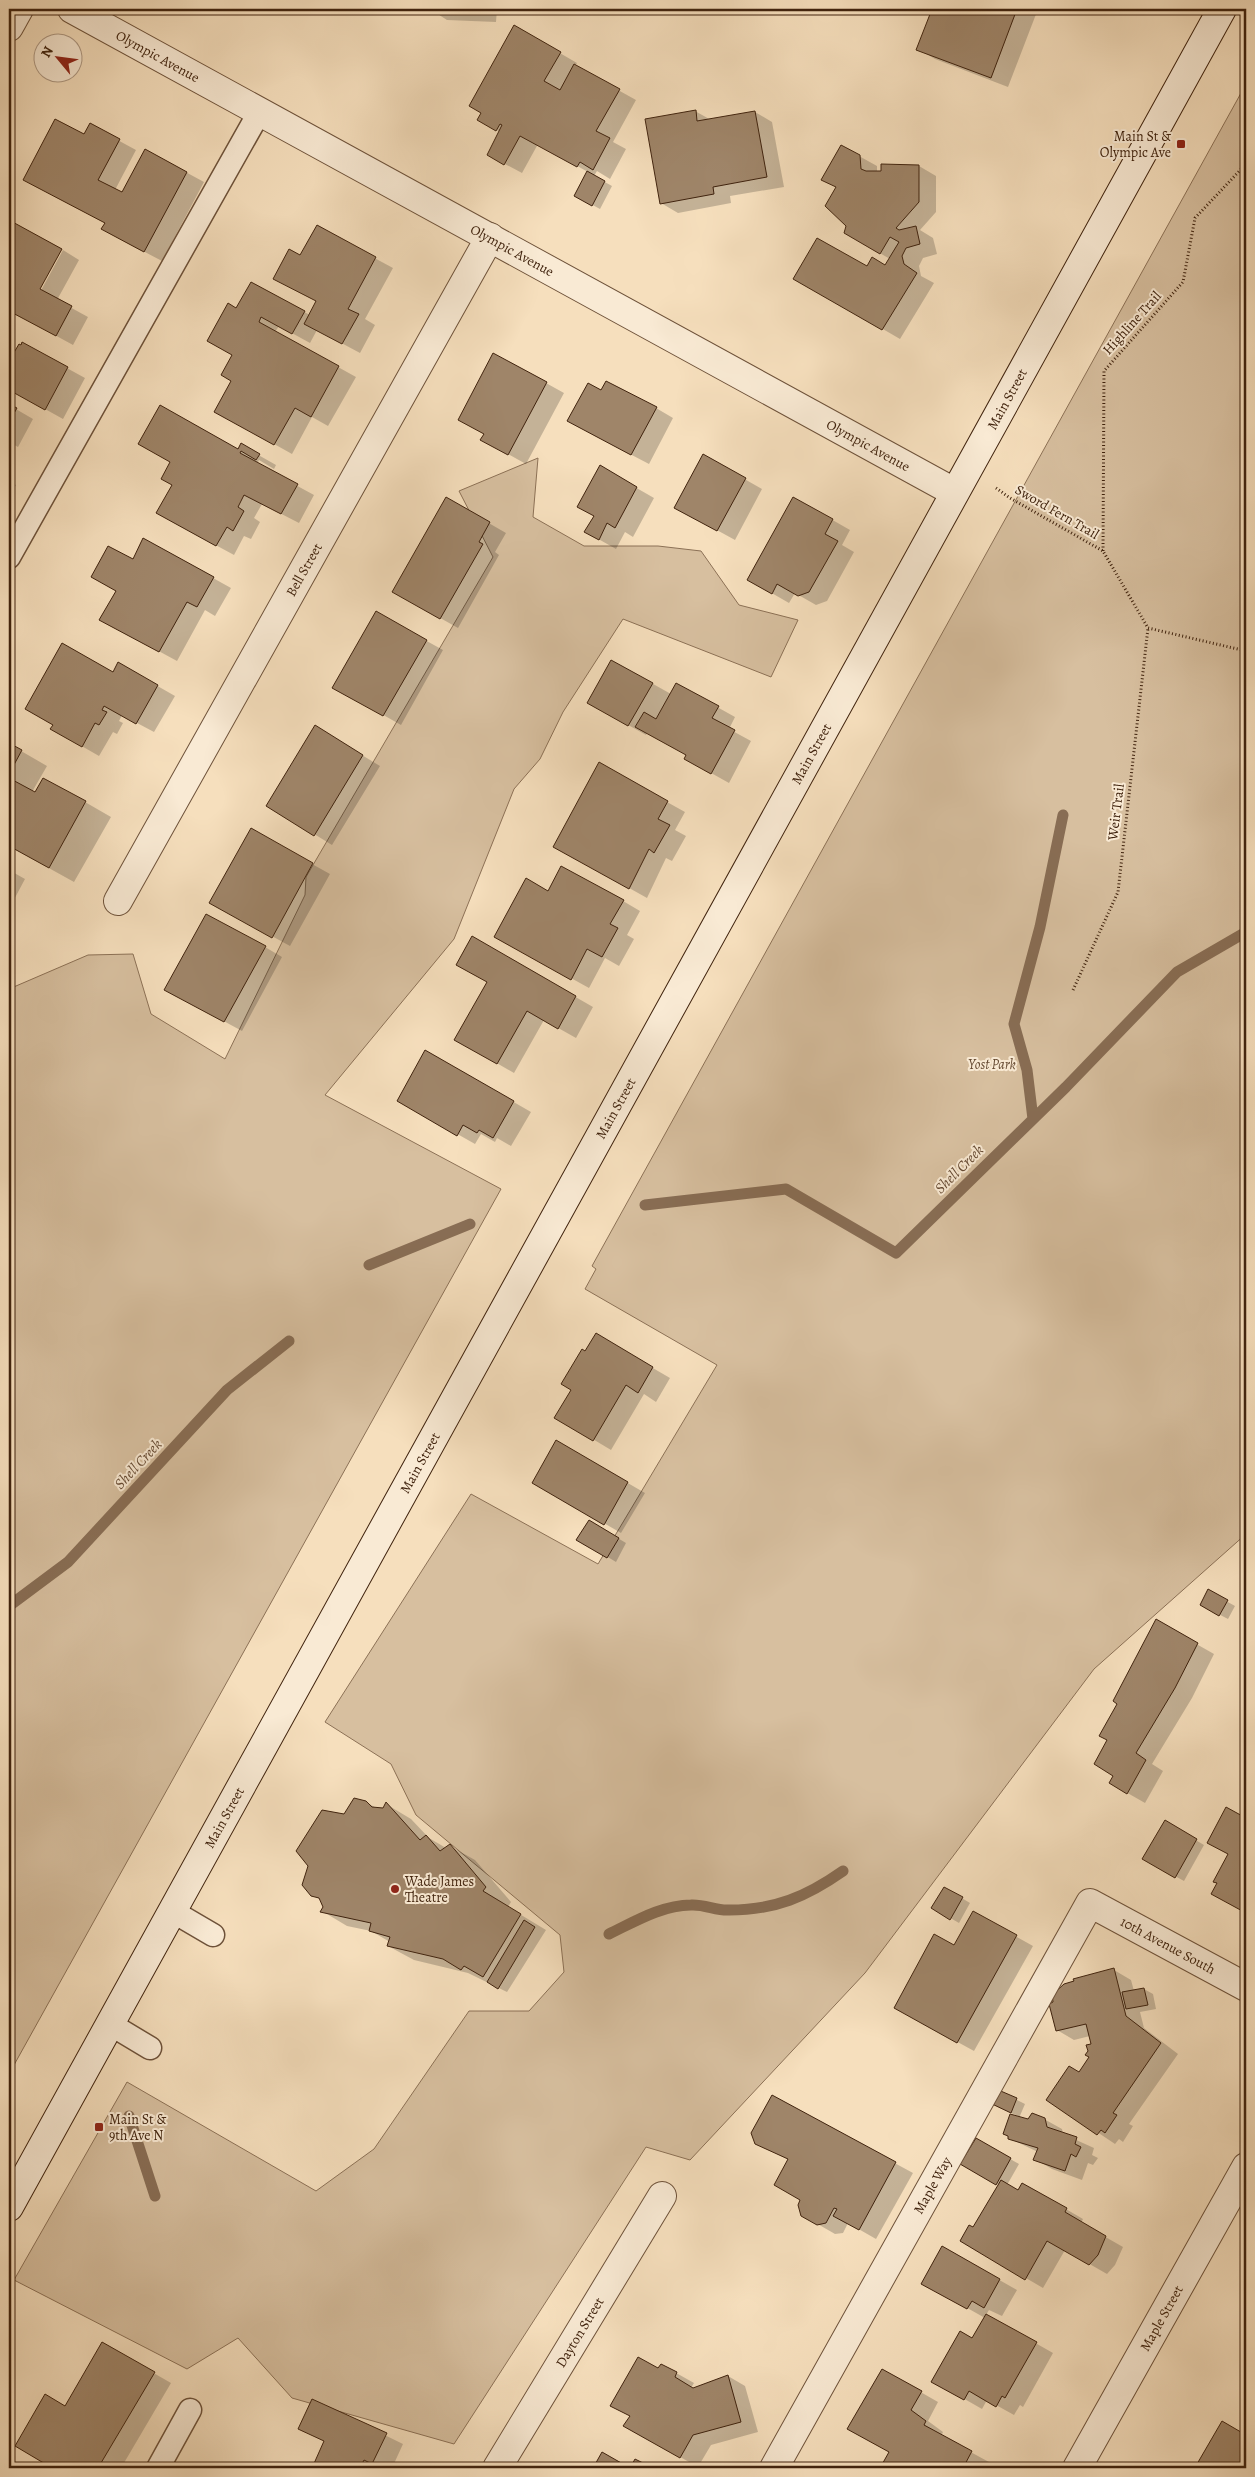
<svg xmlns="http://www.w3.org/2000/svg" width="1255" height="2477" font-family="Alegreya,serif">
	<rect width="100%" height="100%" fill="#f6dfbd"/>
	<filter id="stains"><feTurbulence type="fractalNoise" baseFrequency=".004" numOctaves="4"/><feColorMatrix values="0 0 0 0 .2 0 0 0 0 .09 0 0 0 0 .02 0 0 0 .5 -.17"/></filter>
	<radialGradient id="worn" r=".72"><stop offset=".6" stop-color="#630" stop-opacity="0"/><stop offset="1" stop-color="#630" stop-opacity=".3"/></radialGradient>
	<!-- green -->
	<path fill="#d7bf9f" stroke="#8c7156" d="M 1246,84 L 1246,1534 L 1094,1669 L 865,1973 L 690,2160 L 646,2147 L 454,2444 L 292,2398 L 238,2338 L 187,2369 L 14,2280 L 127,2082 L 316,2191 L 374,2149 L 469,2011 L 529,2011 L 564,1972 L 560,1935 L 416,1815 L 391,1764 L 325,1722 L 471,1494 L 598,1564 L 717,1365 L 585,1289 L 596,1269 L 592,1266 Z
		M 538,458 L 533,517 L 584,546 L 658,546 L 701,551 L 739,605 L 798,620 L 771,677 L 623,619 L 563,712 L 540,759 L 514,789 L 454,939 L 325,1095 L 501,1189 L 9,2074 L 9,989 L 88,955 L 133,954 L 151,1014 L 225,1059 L 305,895 L 306,877 L 493,557 L 459,491 Z"/>
	<!-- shadow -->
	<path fill="#0003" d="M 430,9 L 497,9 L 496,22 L 447,20 Z
		M 934,9 L 943,9 L 954,12 L 955,9 L 1038,9 L 1008,87 L 935,59 L 918,49 Z
		M 515,27 L 577,63 L 575,66 L 636,100 L 613,142 L 626,149 L 610,179 L 597,171 L 594,176 L 612,186 L 600,209 L 576,196 L 588,172 L 538,144 L 522,173 L 488,155 L 500,132 L 479,119 Z
		M 695,111 L 711,120 L 755,112 L 772,122 L 784,187 L 730,196 L 731,203 L 678,213 L 661,203 Z
		M 90,125 L 136,150 L 115,190 L 122,194 L 145,150 L 204,182 L 162,261 L 120,239 L 106,223 L 84,136 Z
		M 859,156 L 877,166 L 877,172 L 882,172 L 882,166 L 919,166 L 936,176 L 936,212 L 920,230 L 933,238 L 937,254 L 923,258 L 919,266 L 921,276 L 934,283 L 900,339 L 795,278 L 886,267 L 890,259 L 845,233 L 848,226 L 837,188 L 823,180 Z
		M 9,221 L 61,249 L 36,294 L 38,296 L 63,250 L 79,260 L 57,300 L 88,317 L 73,345 L 9,310 Z
		M 317,227 L 393,268 L 365,319 L 375,325 L 360,353 L 317,330 L 310,343 L 279,326 L 275,332 L 356,377 L 328,426 L 312,417 L 292,454 L 233,421 L 237,309 L 251,284 L 310,315 L 317,301 L 301,256 Z
		M 23,344 L 85,378 L 63,419 L 9,389 L 9,352 L 14,355 Z
		M 546,383 L 564,393 L 526,464 L 499,449 Z
		M 601,392 L 656,408 L 673,418 L 649,464 L 586,431 Z
		M 9,405 L 33,419 L 18,447 L 9,442 Z
		M 241,445 L 276,465 L 274,469 L 259,460 L 257,464 L 314,495 L 299,523 L 262,504 L 254,518 L 260,522 L 251,539 L 244,536 L 234,555 L 175,523 Z
		M 704,456 L 762,489 L 735,540 L 693,517 Z
		M 600,467 L 654,498 L 633,537 L 625,532 L 616,549 L 586,532 L 595,516 Z
		M 9,481 L 16,485 L 9,498 Z
		M 794,498 L 850,530 L 842,545 L 854,552 L 827,601 L 816,605 L 795,593 L 789,603 L 749,580 Z
		M 447,499 L 506,533 L 495,552 L 499,555 L 458,628 L 394,592 Z
		M 133,560 L 213,578 L 231,588 L 215,616 L 205,610 L 177,661 L 118,629 L 117,591 Z
		M 376,613 L 443,650 L 401,725 L 334,687 Z
		M 612,661 L 671,694 L 676,684 L 735,717 L 729,729 L 751,741 L 729,783 L 686,759 L 688,755 L 647,733 L 646,735 L 589,703 Z
		M 119,664 L 175,696 L 154,732 L 122,715 L 119,721 L 123,723 L 117,734 L 113,732 L 99,756 L 52,729 L 113,673 Z
		M 332,737 L 380,766 L 332,845 L 267,805 Z
		M 9,744 L 47,766 L 32,792 L 85,802 L 111,817 L 74,882 L 9,846 Z
		M 667,802 L 685,812 L 675,830 L 686,836 L 672,861 L 666,858 L 647,898 L 570,855 Z
		M 251,830 L 330,874 L 290,946 L 228,912 Z
		M 9,870 L 25,879 L 9,909 Z
		M 548,892 L 623,901 L 640,911 L 627,935 L 634,939 L 619,966 L 605,958 L 589,988 L 511,945 Z
		M 473,938 L 593,1007 L 576,1038 L 544,1020 L 514,1073 L 455,1039 L 488,982 Z
		M 265,947 L 282,957 L 242,1031 L 183,999 Z
		M 426,1051 L 531,1112 L 511,1146 L 497,1138 L 495,1142 L 481,1134 L 475,1144 L 399,1101 Z
		M 596,1335 L 670,1378 L 656,1402 L 644,1394 L 611,1450 L 556,1417 L 573,1389 L 586,1352 Z
		M 557,1442 L 645,1493 L 621,1533 L 533,1482 Z
		M 589,1521 L 626,1543 L 616,1562 L 578,1539 Z
		M 1208,1591 L 1235,1606 L 1228,1619 L 1201,1605 Z
		M 1156,1621 L 1214,1654 L 1192,1698 L 1152,1764 L 1163,1771 L 1145,1803 L 1110,1783 L 1115,1775 L 1109,1740 L 1118,1704 Z
		M 366,1802 L 378,1809 L 383,1809 L 386,1804 L 411,1819 L 429,1838 L 446,1848 L 450,1846 L 475,1860 L 511,1902 L 508,1907 L 546,1930 L 507,1992 L 468,1973 L 414,1960 L 388,1946 L 390,1942 L 371,1931 L 347,1926 L 322,1911 L 325,1907 L 322,1900 L 312,1895 L 344,1816 Z
		M 1226,1809 L 1246,1820 L 1246,1912 L 1230,1904 Z
		M 1165,1822 L 1204,1845 L 1184,1881 L 1144,1859 Z
		M 945,1888 L 970,1903 L 959,1923 L 933,1908 Z
		M 974,1913 L 1033,1946 L 974,2051 L 912,2017 Z
		M 1114,1970 L 1131,1980 L 1134,1991 L 1144,1989 L 1153,1994 L 1156,2009 L 1140,2012 L 1144,2028 L 1178,2054 L 1129,2124 L 1133,2126 L 1123,2142 L 1119,2139 L 1115,2144 L 1048,2099 L 1079,2073 L 1091,2057 L 1092,2045 L 1090,2036 L 1074,2040 L 1057,2030 Z
		M 997,2090 L 1025,2104 L 1019,2118 L 1029,2121 L 1044,2119 L 1062,2129 L 1063,2134 L 1094,2148 L 1092,2155 L 1098,2158 L 1093,2165 L 1088,2163 L 1082,2180 L 1052,2169 L 1035,2159 L 1038,2152 L 1009,2138 L 1018,2116 L 1000,2108 Z
		M 773,2097 L 913,2173 L 876,2239 L 848,2223 L 843,2233 L 835,2234 L 802,2215 L 802,2200 L 789,2160 L 756,2143 Z
		M 976,2139 L 1019,2164 L 1007,2185 L 1019,2192 L 1023,2184 L 1083,2219 L 1081,2223 L 1123,2247 L 1115,2265 L 1107,2274 L 1065,2250 L 1043,2288 L 962,2241 L 973,2229 L 999,2185 L 962,2164 Z
		M 943,2248 L 1017,2290 L 1002,2316 L 989,2310 L 986,2315 L 1053,2353 L 1023,2407 L 1020,2405 L 1014,2415 L 987,2400 L 982,2409 L 933,2381 L 973,2340 L 985,2318 L 923,2283 Z
		M 103,2344 L 171,2383 L 121,2468 L 54,2468 L 16,2446 L 65,2408 Z
		M 662,2365 L 694,2383 L 691,2388 L 693,2389 L 728,2376 L 745,2386 L 758,2432 L 711,2445 L 698,2467 L 625,2426 Z
		M 882,2370 L 938,2402 L 928,2421 L 943,2432 L 941,2436 L 989,2462 L 986,2468 L 882,2468 L 890,2452 Z
		M 313,2400 L 403,2444 L 392,2468 L 313,2468 L 325,2442 L 300,2428 Z
		M 1222,2423 L 1246,2437 L 1246,2468 L 1207,2468 L 1199,2464 Z"/>
	<g fill="none" stroke-linecap="round" stroke-linejoin="round">
		<!-- stream -->
		<path stroke="#886d54" stroke-width="11" d="M 1033,1119 L 1027,1070 L 1014,1024 L 1040,927 L 1063,815
			M 645,1205 L 786,1189 L 896,1253 L 1066,1087 L 1177,972 L 1246,932
			M 369,1265 L 470,1224
			M 9,1606 L 68,1562 L 227,1390 L 289,1341
			M 609,1934 C 634,1922 662,1905 691,1905 C 704,1904 717,1911 729,1910 C 775,1910 806,1897 843,1871
			M 129,2116 L 155,2196"/>
	</g>
	<!-- building -->
	<path fill="#9f8569" stroke="#40230e" d="M 429,9 L 480,9 L 480,13 L 429,11 Z
		M 932,9 L 953,11 L 954,9 L 1017,9 L 991,78 L 916,50 Z
		M 514,25 L 561,52 L 544,81 L 560,90 L 574,64 L 620,89 L 596,131 L 610,138 L 593,170 L 580,162 L 577,167 L 520,136 L 504,165 L 487,155 L 502,125 L 500,124 L 496,131 L 477,120 L 481,113 L 469,106 Z
		M 696,110 L 697,121 L 755,111 L 767,177 L 713,187 L 714,194 L 660,204 L 645,119 Z
		M 55,119 L 84,134 L 90,123 L 120,139 L 98,180 L 122,192 L 145,149 L 187,172 L 144,252 L 101,229 L 105,223 L 23,180 Z
		M 841,145 L 860,155 L 861,169 L 866,171 L 881,171 L 881,164 L 919,165 L 919,202 L 896,228 L 899,230 L 916,226 L 920,244 L 906,248 L 902,256 L 904,264 L 917,273 L 882,330 L 793,279 L 817,238 L 867,266 L 872,257 L 885,265 L 899,242 L 890,237 L 880,254 L 844,233 L 846,226 L 825,206 L 836,187 L 821,180 Z
		M 587,171 L 605,181 L 592,206 L 574,196 Z
		M 9,220 L 62,249 L 40,289 L 72,306 L 56,336 L 9,311 Z
		M 317,225 L 376,257 L 348,309 L 359,314 L 342,344 L 304,324 L 316,301 L 273,279 L 289,249 L 300,255 Z
		M 251,282 L 305,311 L 292,334 L 261,317 L 259,322 L 339,366 L 311,417 L 295,408 L 274,445 L 214,412 L 231,381 L 221,375 L 232,355 L 207,341 L 228,303 L 236,308 Z
		M 22,342 L 68,367 L 45,410 L 9,390 L 9,361 L 19,344 L 21,345 Z
		M 493,353 L 547,382 L 508,455 L 480,440 L 484,434 L 458,420 Z
		M 606,381 L 657,407 L 631,455 L 567,421 L 588,383 L 601,390 Z
		M 9,404 L 17,408 L 9,422 Z
		M 160,405 L 238,449 L 241,443 L 260,454 L 256,460 L 241,451 L 240,453 L 298,484 L 281,514 L 244,495 L 238,507 L 244,511 L 233,531 L 227,527 L 216,546 L 156,513 L 172,485 L 161,479 L 170,462 L 138,444 Z
		M 703,454 L 746,478 L 717,531 L 674,508 Z
		M 600,465 L 637,487 L 615,528 L 607,523 L 599,540 L 584,532 L 594,516 L 577,507 Z
		M 446,497 L 490,522 L 479,542 L 483,544 L 440,619 L 392,592 Z
		M 793,497 L 833,519 L 825,534 L 838,541 L 809,592 L 798,596 L 777,584 L 772,594 L 747,580 Z
		M 143,538 L 214,577 L 197,607 L 187,602 L 159,652 L 99,620 L 116,591 L 91,577 L 108,546 L 133,559 Z
		M 376,611 L 427,640 L 383,716 L 332,688 Z
		M 62,643 L 113,672 L 118,662 L 158,685 L 136,724 L 104,706 L 102,710 L 107,712 L 99,725 L 95,723 L 82,747 L 50,729 L 53,725 L 25,709 Z
		M 611,660 L 653,683 L 628,726 L 587,703 Z
		M 676,683 L 719,706 L 712,718 L 735,730 L 711,774 L 684,759 L 686,755 L 635,727 L 644,712 L 656,719 Z
		M 315,725 L 363,755 L 314,836 L 266,806 Z
		M 9,743 L 22,750 L 9,774 Z
		M 599,762 L 668,801 L 658,819 L 670,825 L 654,853 L 649,849 L 629,889 L 553,847 Z
		M 9,778 L 35,792 L 43,778 L 86,801 L 49,868 L 9,846 Z
		M 251,828 L 313,863 L 272,938 L 209,903 Z
		M 561,866 L 624,900 L 610,924 L 618,928 L 602,957 L 587,949 L 571,980 L 494,937 L 526,878 L 548,891 Z
		M 206,914 L 266,946 L 224,1022 L 164,990 Z
		M 472,936 L 576,996 L 558,1029 L 527,1011 L 497,1064 L 454,1040 L 487,982 L 456,965 Z
		M 425,1050 L 514,1101 L 493,1138 L 479,1130 L 477,1133 L 463,1125 L 457,1136 L 397,1101 Z
		M 596,1333 L 653,1367 L 638,1393 L 626,1385 L 593,1441 L 554,1418 L 571,1390 L 561,1384 L 582,1349 L 585,1351 Z
		M 556,1440 L 628,1482 L 604,1525 L 532,1483 Z
		M 589,1520 L 619,1538 L 607,1558 L 576,1540 Z
		M 1208,1589 L 1228,1600 L 1219,1616 L 1200,1605 Z
		M 1156,1619 L 1198,1643 L 1175,1688 L 1136,1753 L 1146,1760 L 1127,1794 L 1109,1783 L 1113,1776 L 1094,1764 L 1107,1740 L 1099,1736 L 1117,1704 L 1113,1701 Z
		M 354,1798 L 366,1801 L 372,1807 L 383,1808 L 386,1802 L 420,1840 L 426,1835 L 440,1851 L 450,1844 L 486,1887 L 483,1891 L 521,1914 L 483,1977 L 464,1966 L 461,1970 L 443,1959 L 387,1946 L 390,1937 L 369,1931 L 371,1923 L 320,1912 L 323,1907 L 319,1898 L 311,1896 L 302,1885 L 308,1866 L 296,1851 L 322,1810 L 344,1814 Z
		M 1226,1807 L 1246,1818 L 1246,1913 L 1211,1894 L 1217,1883 L 1213,1882 L 1228,1854 L 1207,1843 Z
		M 1165,1820 L 1197,1839 L 1175,1878 L 1142,1859 Z
		M 944,1887 L 963,1897 L 950,1920 L 931,1908 Z
		M 973,1911 L 1017,1935 L 957,2043 L 894,2008 L 934,1934 L 954,1945 Z
		M 524,1920 L 535,1927 L 498,1989 L 487,1982 Z
		M 1114,1968 L 1126,2016 L 1161,2043 L 1113,2113 L 1117,2115 L 1105,2133 L 1101,2130 L 1097,2135 L 1046,2100 L 1069,2066 L 1079,2072 L 1089,2057 L 1085,2055 L 1088,2051 L 1086,2045 L 1091,2044 L 1086,2024 L 1056,2031 L 1049,2004 L 1053,2002 L 1052,1995 L 1064,1984 L 1074,1981 L 1073,1979 Z
		M 1144,1988 L 1148,2005 L 1126,2009 L 1122,1992 Z
		M 996,2089 L 1017,2098 L 1011,2113 L 990,2103 Z
		M 772,2095 L 896,2162 L 859,2230 L 833,2216 L 837,2209 L 834,2208 L 826,2223 L 817,2225 L 801,2216 L 798,2205 L 800,2200 L 774,2185 L 788,2159 L 755,2144 L 751,2133 Z
		M 1032,2113 L 1045,2118 L 1047,2127 L 1077,2137 L 1075,2144 L 1081,2147 L 1076,2157 L 1071,2154 L 1065,2171 L 1033,2160 L 1038,2148 L 1008,2139 L 1008,2136 L 1003,2134 L 1010,2114 L 1028,2119 Z
		M 976,2138 L 1011,2158 L 996,2185 L 960,2164 Z
		M 1001,2180 L 1018,2190 L 1022,2183 L 1067,2208 L 1065,2212 L 1106,2236 L 1098,2255 L 1089,2265 L 1047,2241 L 1025,2280 L 960,2241 L 969,2225 L 973,2227 Z
		M 942,2246 L 1000,2279 L 984,2308 L 972,2301 L 967,2309 L 921,2284 Z
		M 986,2314 L 1037,2342 L 1005,2398 L 1002,2396 L 996,2407 L 969,2391 L 964,2400 L 931,2382 L 960,2331 L 972,2338 Z
		M 102,2342 L 155,2372 L 98,2468 L 52,2468 L 15,2446 L 45,2394 L 65,2406 Z
		M 638,2357 L 658,2368 L 661,2364 L 677,2372 L 675,2377 L 693,2388 L 728,2375 L 741,2422 L 693,2435 L 680,2458 L 623,2426 L 630,2416 L 610,2406 Z
		M 882,2369 L 922,2391 L 911,2410 L 926,2421 L 924,2425 L 972,2451 L 963,2468 L 880,2468 L 889,2452 L 847,2429 Z
		M 312,2399 L 387,2433 L 372,2464 L 364,2460 L 360,2468 L 312,2468 L 324,2441 L 298,2429 Z
		M 1222,2421 L 1246,2435 L 1246,2468 L 1204,2468 L 1197,2464 Z
		M 602,2452 L 630,2468 L 635,2459 L 653,2468 L 593,2468 Z"/>
	<g fill="none" stroke-linecap="round" stroke-linejoin="round">
		<defs>
			<path id="service" d="M 9,557 L 260,111
				M 172,1911 L 213,1935
				M 110,2024 L 150,2048
				M 158,2468 L 190,2410"/>
			<g id="minor">
				<path d="M 9,27 L 19,9"/>
				<path id="s1" d="M 118,901 L 490,237"/>
				<path id="s2" d="M 497,2468 L 662,2196"/>
				<path id="s3" d="M 774,2468 L 1090,1903 L 1246,1987"/>
				<path id="s4" d="M 1077,2468 L 1246,2167"/>
			</g>
			<g id="tertiary">
				<path id="s5" d="M 72,9 L 954,492"/>
			</g>
			<g id="secondary">
				<path id="s6" d="M 9,2207 L 1222,9"/>
			</g>
		</defs>
		<!-- service casing -->
		<use href="#service" stroke="#6e523a" stroke-width="25"/>
		<!-- minor casing -->
		<use href="#minor" stroke="#6e523a" stroke-width="30"/>
		<!-- tertiary casing -->
		<use href="#tertiary" stroke="#6e523a" stroke-width="30"/>
		<!-- secondary casing -->
		<use href="#secondary" stroke="#40230e" stroke-width="30"/>
		<!-- path -->
		<path stroke="#40230e" stroke-width="3" stroke-dasharray="1 2.5" stroke-linecap="butt" d="M 996,488 L 1010,498 L 1103,551 L 1148,628 L 1246,651
			M 1103,551 L 1104,371 L 1183,282 L 1195,218 L 1246,164
			M 1073,990 L 1118,892 L 1148,628"/>
		<!-- service -->
		<use href="#service" stroke="#f9ead4" stroke-width="22"/>
		<!-- minor -->
		<use href="#minor" stroke="#f9ead4" stroke-width="28"/>
		<!-- tertiary -->
		<use href="#tertiary" stroke="#f9ead4" stroke-width="28"/>
		<!-- secondary -->
		<use href="#secondary" stroke="#f9ead4" stroke-width="28"/>
	</g>
	<!-- markers -->
	<g fill="#8f2418" stroke="#f9ead4" stroke-width="2">
		<rect x="1176" y="139" width="10" height="10" rx="2.5"/>
		<circle cx="395" cy="1889" r="5"/>
		<rect x="94" y="2122" width="10" height="10" rx="2.5"/>
	</g>
	<g text-anchor="middle" dominant-baseline="central" stroke-width="4" stroke-linejoin="round" paint-order="stroke">
		<!-- street labels -->
		<g font-size="14" fill="#40230e" stroke="#f9ead4">
			<text stroke="none"><textPath href="#s5" startOffset="98">Olympic Avenue</textPath></text>
			<text stroke="none"><textPath href="#s5" startOffset="502">Olympic Avenue</textPath></text>
			<text transform="translate(1132 323) rotate(-48)">Highline Trail</text>
			<text stroke="none"><textPath href="#s6" startOffset="2065">Main Street</textPath></text>
			<text stroke="none"><textPath href="#s5" startOffset="908">Olympic Avenue</textPath></text>
			<text transform="translate(1057 512) rotate(30)">Sword Fern Trail</text>
			<text stroke="none"><textPath href="#s1" startOffset="380">Bell Street</textPath></text>
			<text stroke="none"><textPath href="#s6" startOffset="1660">Main Street</textPath></text>
			<text transform="translate(1116 812) rotate(-83)">Weir Trail</text>
			<text stroke="none"><textPath href="#s6" startOffset="1255">Main Street</textPath></text>
			<text stroke="none"><textPath href="#s6" startOffset="850">Main Street</textPath></text>
			<text stroke="none"><textPath href="#s6" startOffset="445">Main Street</textPath></text>
			<text stroke="none"><textPath href="#s3" startOffset="736">10th Avenue South</textPath></text>
			<text stroke="none"><textPath href="#s3" startOffset="324">Maple Way</textPath></text>
			<text stroke="none"><textPath href="#s4" startOffset="172">Maple Street</textPath></text>
			<text stroke="none"><textPath href="#s2" startOffset="159">Dayton Street</textPath></text>
		</g>
		<!-- poi labels -->
		<g font-size="14" fill="#40230e" stroke="#f9ead4" text-anchor="start">
			<text x="1171" y="136" text-anchor="end">Main St &amp;<tspan x="1171" dy="16">Olympic Ave</tspan></text>
			<text x="405" y="1881">Wade James<tspan x="405" dy="16">Theatre</tspan></text>
			<text x="109" y="2119">Main St &amp;<tspan x="109" dy="16">9th Ave N</tspan></text>
		</g>
		<!-- park labels -->
		<g font-size="14" font-style="italic" fill="#664a32" stroke="#f9ead4">
			<text x="992" y="1064">Yost Park</text>
		</g>
		<!-- water labels -->
		<g font-size="15" font-style="italic" fill="#644831" stroke="#f9ead4">
			<text transform="translate(959 1169) rotate(-45)">Shell Creek</text>
			<text transform="translate(138 1464) rotate(-47)">Shell Creek</text>
		</g>
	</g>
	<!-- margin -->
	<rect width="1255" height="2477" fill="none" stroke="#f6dfbd" stroke-width="30"/>
	<rect x="10" y="10" width="1235" height="2457" fill="none" stroke="#40230e" stroke-width="2.5"/>
	<rect x="15" y="15" width="1225" height="2447" fill="none" stroke="#40230e"/>
	<!-- north arrow -->
	<g transform="translate(58 58) rotate(299)"><circle r="24" fill="#f9ead4" stroke="#af9a85"/>
	<path d="M0-4L9 19L0 12L-9 19Z" fill="#8f2418"/>
	<text y="-8" font-size="14" font-weight="bold" text-anchor="middle" fill="#40230e">N</text>
	</g>
	<rect width="100%" height="100%" filter="url(#stains)"/>
	<rect width="100%" height="100%" fill="url(#worn)"/>
</svg>
